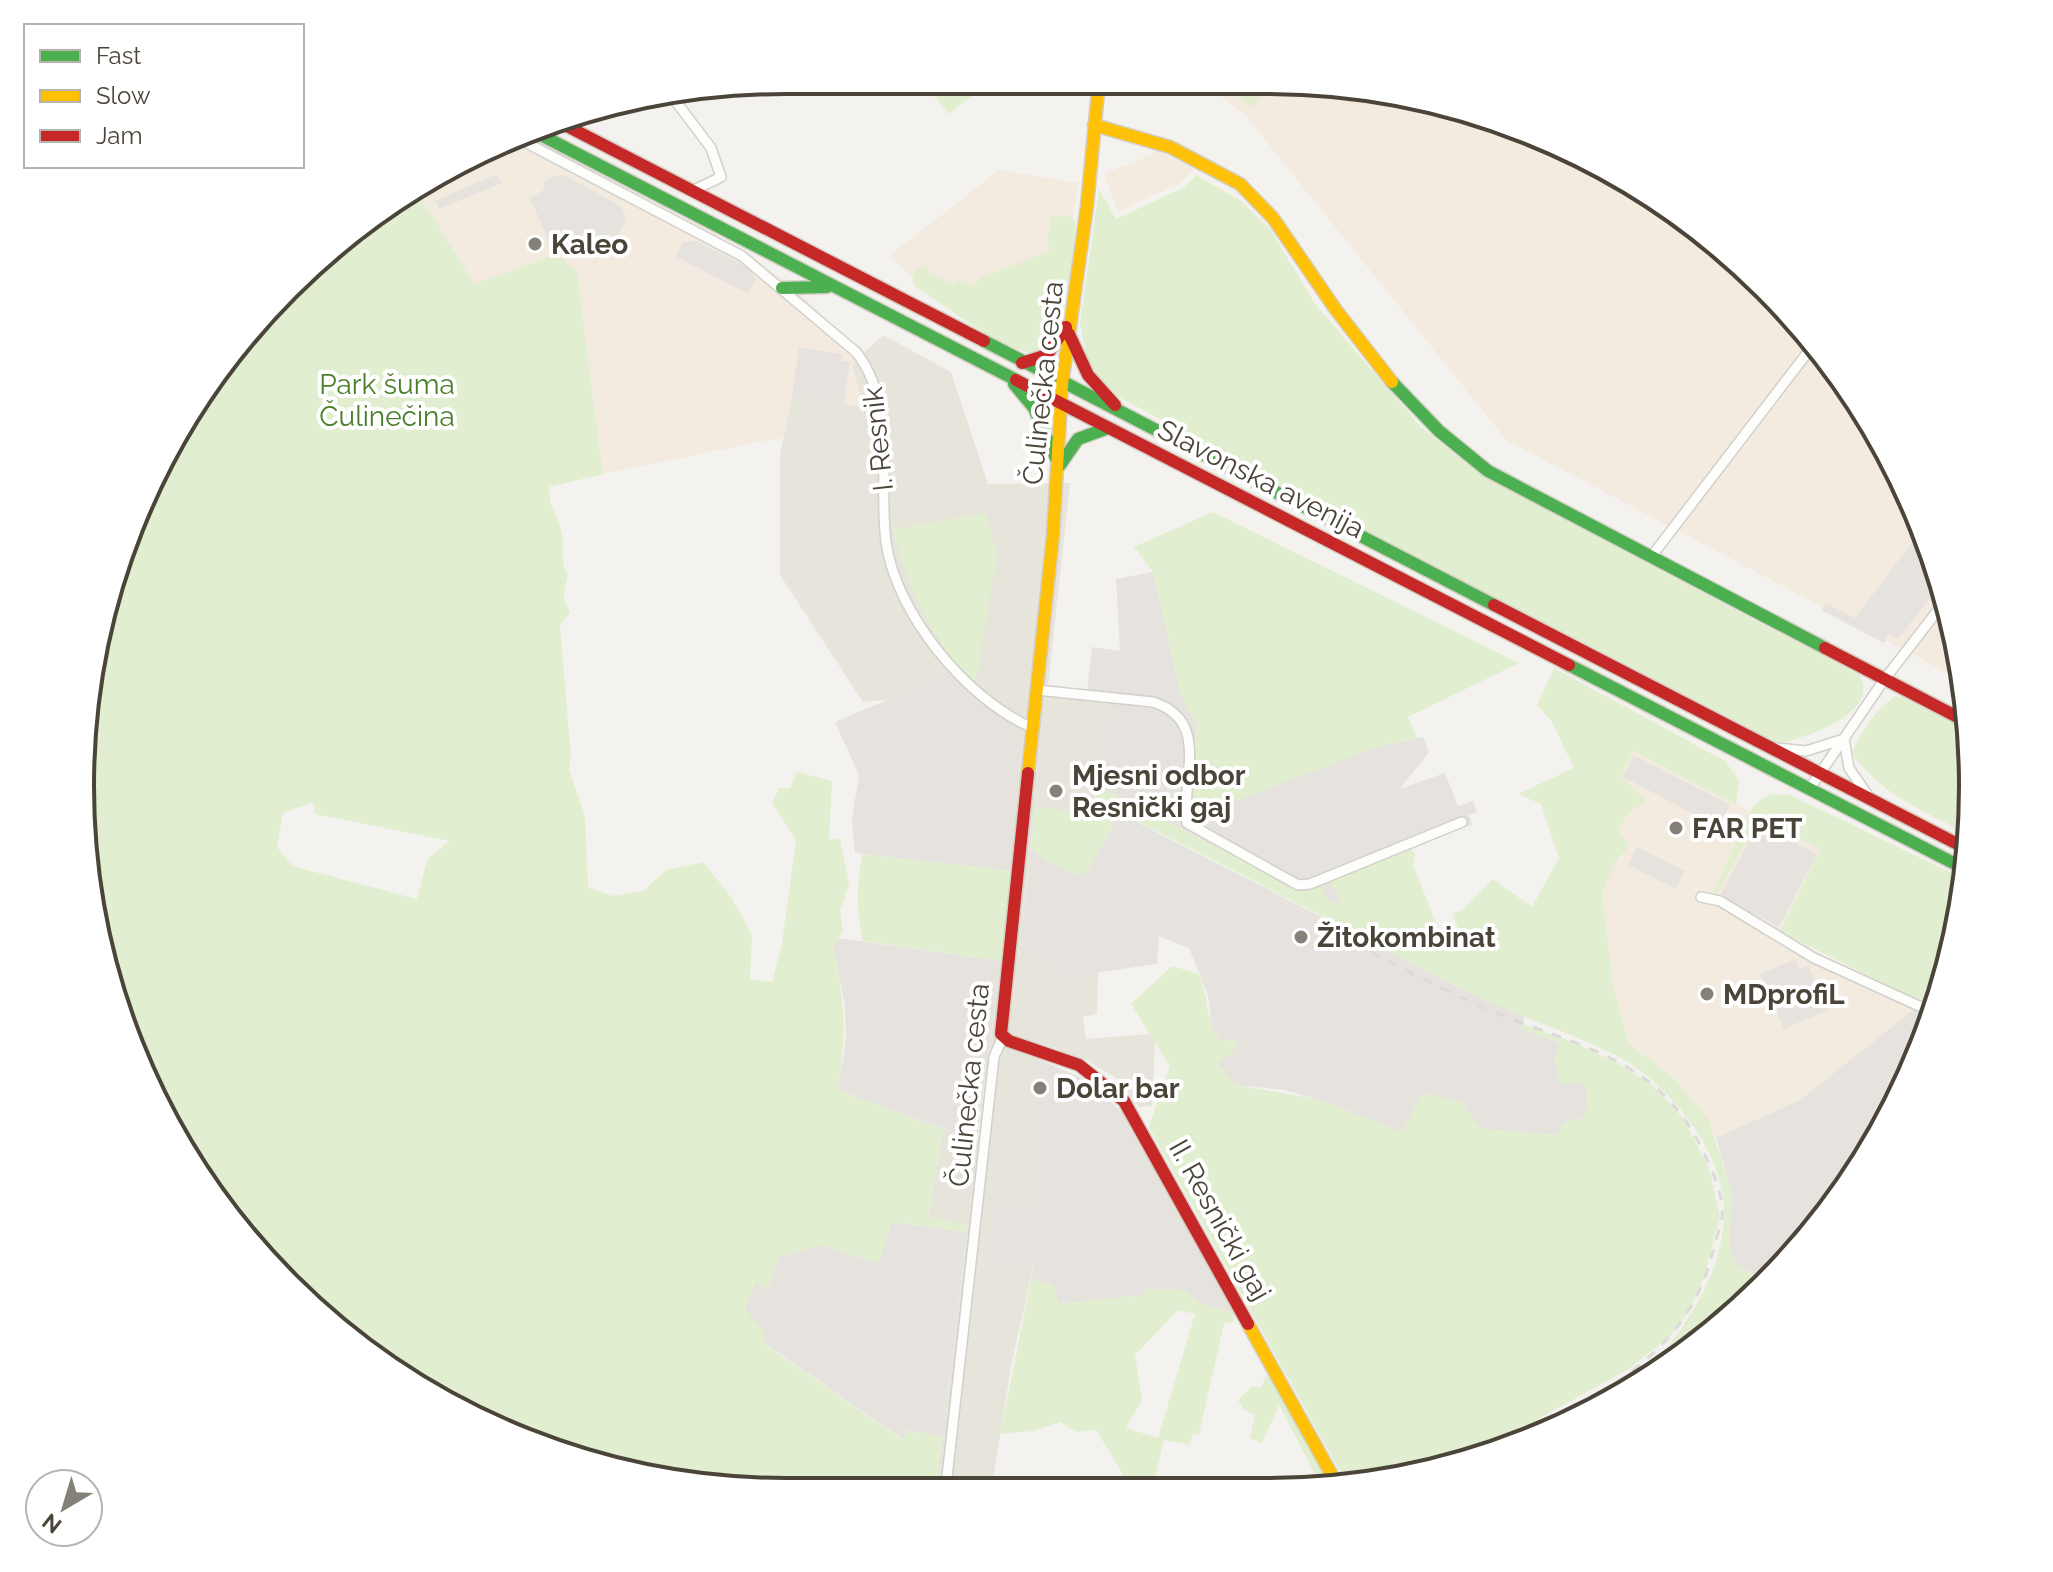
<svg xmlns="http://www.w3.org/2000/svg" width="2053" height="1572" font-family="Raleway,sans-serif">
	<rect width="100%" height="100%" fill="#f4f2ee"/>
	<!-- residential -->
	<path fill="#e7e4dc" d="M 883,335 L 951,372 L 988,484 L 1070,483 L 1048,685 L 1087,691 L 1110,705 L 1092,813 L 1035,808 L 1019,956 L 1043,956 L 1049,979 L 1098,971 L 1097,1014 L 1083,1017 L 1086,1039 L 1150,1034 L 1155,1041 L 1152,1106 L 1139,1107 L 1116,1078 L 1088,1061 L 1046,1045 L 1038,1059 L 1037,1082 L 1044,1082 L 1033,1205 L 988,1262 L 1034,1263 L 1011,1366 L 992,1486 L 936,1486 L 968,1226 L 928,1217 L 943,1129 L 978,1140 L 1001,961 L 1021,742 L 950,674 L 892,699 L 863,702 L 780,575 L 780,454 L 792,396 L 863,406 L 852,364 Z"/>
	<!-- commercial -->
	<path fill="#f3ebdf" d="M 1202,81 L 1313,81 L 1450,104 L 1580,153 L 1696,226 L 1854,393 L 1919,515 L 1959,648 L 1963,681 L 1506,440 L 1247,117 Z
		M 524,137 L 751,256 L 801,293 L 824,318 L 865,351 L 852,364 L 863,407 L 792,396 L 784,437 L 603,474 L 577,271 L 555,254 L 475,284 L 415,189 L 433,175 Z
		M 1155,150 L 1194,169 L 1182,182 L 1118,212 L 1104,174 L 1151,155 Z
		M 999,170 L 1079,183 L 1052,328 L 916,280 L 889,256 Z
		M 1633,751 L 1751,812 L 1712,893 L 1717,893 L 1758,818 L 1820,849 L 1775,942 L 1808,961 L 1864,983 L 1913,1010 L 1800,1100 L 1716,1138 L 1709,1121 L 1675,1079 L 1629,1044 L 1613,985 L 1602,892 L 1617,860 L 1623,856 L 1617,829 L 1633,809 L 1621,777 Z"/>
	<!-- industrial -->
	<path fill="#e6e2de" d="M 1153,572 L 1181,695 L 1197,725 L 1190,813 L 1380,746 L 1423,737 L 1429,752 L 1400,789 L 1445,773 L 1458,806 L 1473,801 L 1477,812 L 1469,815 L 1472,825 L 1409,847 L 1329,886 L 1337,890 L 1341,906 L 1295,887 L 1107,791 L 1095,791 L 1110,705 L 1087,691 L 1092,647 L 1120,651 L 1116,579 Z
		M 950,674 L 1016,729 L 1021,742 L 1011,871 L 855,853 L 852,819 L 859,775 L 835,722 Z
		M 1096,801 L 1462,989 L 1524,1016 L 1522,1029 L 1559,1043 L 1587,1089 L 1588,1110 L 1583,1118 L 1560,1135 L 1482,1129 L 1459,1101 L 1401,1132 L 1317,1099 L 1285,1090 L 1235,1085 L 1217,1064 L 1229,1039 L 1220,1041 L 1212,1030 L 1208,995 L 1189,948 L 1159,936 L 1157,964 L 1049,979 L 1043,956 L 1019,957 L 1031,848 L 1049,862 L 1079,876 L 1089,869 L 1114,824 L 1092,813 Z
		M 838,938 L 1001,961 L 977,1141 L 838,1090 L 846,1040 L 845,1006 L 833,946 Z
		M 1913,1010 L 1933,1011 L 1919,1056 L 1854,1178 L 1779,1270 L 1754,1275 L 1737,1264 L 1729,1248 L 1732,1193 L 1716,1138 L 1800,1100 Z
		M 1038,1059 L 1091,1082 L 1124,1115 L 1235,1313 L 1201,1303 L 1184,1290 L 1144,1289 L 1144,1295 L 1058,1304 L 1053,1285 L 1031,1280 L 1034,1263 L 988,1263 L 994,1208 L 1033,1205 L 1043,1083 L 1037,1082 Z
		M 891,1222 L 967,1232 L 942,1437 L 908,1430 L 904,1440 L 764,1343 L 745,1308 L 756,1281 L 767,1289 L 779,1257 L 821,1245 L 878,1263 Z"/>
	<!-- green -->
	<path fill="#e1eecf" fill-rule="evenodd" d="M 921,80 L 922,80 L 991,81 L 949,114 Z
		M 1217,81 L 1273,81 L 1253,107 Z
		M 1196,175 L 1241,201 L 1270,229 L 1315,304 L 1421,427 L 1485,478 L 1859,675 C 1883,712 1805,739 1778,743 L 1223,457 L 1195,438 L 1117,396 L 1088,365 L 1080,323 L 1099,189 L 1116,219 L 1185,187 Z
		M 415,189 L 475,284 L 556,254 L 577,271 L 603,474 L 549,487 C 549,509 556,512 561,530 C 566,546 558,560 568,574 L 563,596 L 570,613 L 560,626 L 571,757 L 569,770 L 585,816 L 588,887 L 612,896 L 643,891 L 666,870 L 704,862 L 733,900 L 752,935 L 750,979 L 772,982 L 782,943 L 796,840 L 772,803 L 779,788 L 790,788 L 797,772 L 832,781 L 829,840 L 840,838 L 849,884 L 840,911 L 843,931 L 833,946 C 845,1006 847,1029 838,1090 L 943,1129 L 928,1217 L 968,1226 L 967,1232 L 892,1222 L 878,1263 L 821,1245 L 779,1257 L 767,1290 L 756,1282 L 745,1308 L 765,1334 L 764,1344 L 903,1440 L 908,1430 L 942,1437 L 936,1486 L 693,1486 L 559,1454 L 433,1397 L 320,1316 L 199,1179 L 118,1013 L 81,832 L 94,648 L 153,473 L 256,320 ZM 313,802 L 315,814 L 449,841 L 427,860 L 417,899 L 292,866 L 277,847 L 283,813 Z
		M 1069,216 L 1076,223 C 1073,251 1068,331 1046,347 C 1039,352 1029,353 1022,351 C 992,342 944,305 916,287 L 912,279 L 915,270 L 929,265 L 927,272 L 953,285 L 957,280 L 974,286 L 982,277 L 1050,251 L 1047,239 L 1051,217 Z
		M 1213,512 L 1519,663 L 1408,717 L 1417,738 L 1380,746 L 1191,818 L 1197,725 L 1181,695 L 1153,572 L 1134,547 Z
		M 986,513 L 997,556 L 976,680 C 938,660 901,569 893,529 Z
		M 1554,668 L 1725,761 L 1739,780 L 1736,805 L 1633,751 L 1622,777 L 1646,801 L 1633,809 L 1617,829 L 1630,846 L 1617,860 L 1602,892 L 1613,985 L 1629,1044 L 1675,1079 L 1709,1121 L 1732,1193 L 1729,1248 L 1737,1264 L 1754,1275 L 1779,1270 L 1760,1290 L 1753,1290 L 1711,1325 L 1668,1347 C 1696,1310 1723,1264 1724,1215 C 1726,1154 1670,1084 1617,1056 C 1567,1030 1512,1015 1462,989 C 1340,927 1220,861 1096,801 L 1095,791 L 1107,791 L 1295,887 L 1307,890 L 1321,886 L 1327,899 L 1340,905 L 1337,890 L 1328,886 L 1335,880 L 1409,847 L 1415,853 L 1413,865 L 1440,933 L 1458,929 L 1453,913 L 1461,911 L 1493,879 L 1532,907 L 1559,858 L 1541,804 L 1518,794 L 1574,768 L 1552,722 L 1537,705 Z
		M 1897,695 L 1967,730 L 1973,786 L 1968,834 C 1927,813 1878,793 1852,753 C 1862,729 1875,710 1897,695 Z
		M 1770,794 L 1790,795 L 1964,879 L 1960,923 L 1936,1001 L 1915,999 L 1780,932 L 1820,849 L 1759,818 L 1717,894 L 1712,893 L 1754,804 Z
		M 1035,807 L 1092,813 L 1114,823 L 1089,869 L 1079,876 L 1049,862 L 1031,848 Z
		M 863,854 L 1011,871 L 1001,961 L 863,941 C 856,910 856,885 863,854 Z
		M 1172,966 L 1199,974 C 1208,995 1206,1023 1220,1040 L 1235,1041 L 1238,1047 L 1217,1065 L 1236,1085 L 1317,1099 L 1401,1132 L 1423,1093 L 1459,1101 L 1482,1129 L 1560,1135 L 1562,1123 L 1583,1118 C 1590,1107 1589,1092 1581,1082 L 1561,1084 L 1554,1059 L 1559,1043 L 1521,1029 L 1521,1024 L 1573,1042 L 1617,1063 L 1653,1086 L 1684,1119 L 1709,1168 L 1720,1217 L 1704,1278 L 1688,1312 L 1670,1336 L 1630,1368 L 1459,1463 L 1348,1486 L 1149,1127 L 1170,1066 L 1131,1004 Z
		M 1031,1280 L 1053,1285 L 1059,1304 L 1143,1295 L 1143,1289 L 1184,1290 L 1201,1303 L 1235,1313 L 1233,1322 L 1224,1324 L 1199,1434 L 1193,1434 L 1189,1445 L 1164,1440 L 1153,1486 L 1125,1486 L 1123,1474 L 1096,1430 L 1076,1432 L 1060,1422 L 1033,1431 L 1000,1434 ZM 1178,1310 L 1195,1314 L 1158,1438 L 1126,1428 L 1142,1400 L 1135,1355 Z
		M 1266,1375 L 1274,1382 L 1331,1486 L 1310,1486 L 1314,1472 L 1279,1405 L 1262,1443 L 1250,1438 L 1255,1416 L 1243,1409 L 1238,1400 L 1252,1386 L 1261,1388 Z"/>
	<!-- parking -->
	<path fill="#e6e3df" d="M 497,174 L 502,183 L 439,209 L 435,201 Z
		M 557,175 L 566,176 L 622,207 L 626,220 L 616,239 L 610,234 L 571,241 L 553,251 L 530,198 L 545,189 L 543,182 Z
		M 696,241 L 751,269 L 755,280 L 747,293 L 676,257 L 683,242 Z
		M 799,347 L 842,354 L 841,361 L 850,362 L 844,404 L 792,396 Z
		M 1916,537 L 1928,545 L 1940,585 L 1898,639 L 1889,633 L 1884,643 L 1821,610 L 1826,603 L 1855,618 Z
		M 1634,755 L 1730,805 L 1719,827 L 1623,777 Z
		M 1758,823 L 1817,854 L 1779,927 L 1720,896 Z
		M 1637,847 L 1685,871 L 1676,889 L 1628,865 Z
		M 1795,959 L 1799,969 L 1808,965 L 1828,1010 L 1784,1029 L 1760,974 Z"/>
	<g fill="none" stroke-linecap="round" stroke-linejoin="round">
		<defs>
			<path id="street" d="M 671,95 L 711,148 L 721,177 L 692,191
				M 519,139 L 742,256 L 856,352 C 897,403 878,482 886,542 C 896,614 967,700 1033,728
				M 1651,557 L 1811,348
				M 1037,690 L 1153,702 C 1211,721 1181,776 1187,823 L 1298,885 L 1310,884 L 1462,822
				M 1844,739 L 1849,768 L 1869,797
				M 1777,748 L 1806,751 L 1844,739
				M 1810,788 L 1884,680 L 1945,601
				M 1701,897 L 1720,901 L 1814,958 L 1919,1006 L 1934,1008
				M 946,1486 L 994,1057 L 1003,1036"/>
			<path id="fast" d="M 535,132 L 1016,380
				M 782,288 L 827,287
				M 984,341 L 1494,605
				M 1392,382 L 1439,431 L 1488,471 L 1825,648
				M 1014,384 L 1034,408 L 1055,457
				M 1060,465 L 1078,439 L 1108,428
				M 1569,665 L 1965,869"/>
			<path id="slow" d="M 1094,125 L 1170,147 L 1240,184 L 1273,218 L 1336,310 L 1392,382
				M 1028,773 L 1053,535 L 1062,384 L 1087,206 L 1099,81
				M 1248,1324 L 1338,1486"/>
			<path id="jam" d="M 559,122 L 984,341
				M 1069,334 L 1088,375 L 1115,405
				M 1022,363 L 1047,355 L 1066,327
				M 1016,380 L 1569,665
				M 1494,605 L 1967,849
				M 1825,648 L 1967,722
				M 1028,773 L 1001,1034 L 1009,1041 L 1079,1065 L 1124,1101 L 1248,1324"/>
		</defs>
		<!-- street casing -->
		<use href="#street" stroke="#d2d0cb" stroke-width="12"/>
		<!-- fast casing -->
		<use href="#fast" stroke="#d3cfc5" stroke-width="15"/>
		<!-- slow casing -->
		<use href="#slow" stroke="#d3cfc5" stroke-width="15"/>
		<!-- jam casing -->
		<use href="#jam" stroke="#d3cfc5" stroke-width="15"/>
		<!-- street -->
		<use href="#street" stroke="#fdfdfc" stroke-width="9"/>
		<!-- fast -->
		<use href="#fast" stroke="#4caf50" stroke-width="12"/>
		<!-- slow -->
		<use href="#slow" stroke="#ffc107" stroke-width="12"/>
		<!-- jam -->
		<use href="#jam" stroke="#c62828" stroke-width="12"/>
		<!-- rail -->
		<path stroke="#dbdbda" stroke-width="3" stroke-dasharray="10 10" stroke-linecap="butt" d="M 1317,923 C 1373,953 1428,983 1485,1008 C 1569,1045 1653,1054 1699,1143 C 1709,1163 1725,1195 1722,1218 C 1721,1228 1716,1238 1714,1247 C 1699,1311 1666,1348 1613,1385
			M 1656,1361 L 1709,1333
			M 1484,1457 L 1621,1381"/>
	</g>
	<!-- markers -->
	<g fill="#868178" stroke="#fff" stroke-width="3">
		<circle cx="535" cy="244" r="8"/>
		<circle cx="1056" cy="791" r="8"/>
		<circle cx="1676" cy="828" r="8"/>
		<circle cx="1301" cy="937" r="8"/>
		<circle cx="1707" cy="994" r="8"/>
		<circle cx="1040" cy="1088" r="8"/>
	</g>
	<g text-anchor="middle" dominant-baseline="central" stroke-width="8" stroke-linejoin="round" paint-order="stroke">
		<!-- poi labels -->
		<g font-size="28" font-weight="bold" fill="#4b4439" stroke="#fff" text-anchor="start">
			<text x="551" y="244">Kaleo</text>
			<text x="1072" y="775">Mjesni odbor<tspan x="1072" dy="32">Resnički gaj</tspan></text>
			<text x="1692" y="828">FAR PET</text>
			<text x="1317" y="937">Žitokombinat</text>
			<text x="1723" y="994">MDprofiL</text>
			<text x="1056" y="1088">Dolar bar</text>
		</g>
		<!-- street labels -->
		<g font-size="28" fill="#4b4439" stroke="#fff">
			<text transform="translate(1043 383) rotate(-84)">Čulinečka cesta</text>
			<text transform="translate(878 439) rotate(-96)">I. Resnik</text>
			<text transform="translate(1261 479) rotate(27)">Slavonska avenija</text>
			<text transform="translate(969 1085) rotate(-84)">Čulinečka cesta</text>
			<text transform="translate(1220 1220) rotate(61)">II. Resnički gaj</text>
		</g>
		<!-- park labels -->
		<g font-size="28" fill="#4a7f2a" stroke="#fff">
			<text x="387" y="384">Park šuma<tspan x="387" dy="32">Čulinečina</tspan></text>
		</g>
	</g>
	<!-- crop -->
	<path d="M0 0H2053V1572H0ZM786 94H1267A692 692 0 0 1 1959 786V786A692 692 0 0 1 1267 1478H786A692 692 0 0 1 94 786V786A692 692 0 0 1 786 94Z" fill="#fff" fill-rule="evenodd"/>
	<path fill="none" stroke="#4b4439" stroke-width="4" d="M786 94H1267A692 692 0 0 1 1959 786V786A692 692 0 0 1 1267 1478H786A692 692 0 0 1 94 786V786A692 692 0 0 1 786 94Z"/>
	<!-- legend -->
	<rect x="24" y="24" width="280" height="144" fill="#ffffff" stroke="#b7b4b0" stroke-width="2"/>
	<rect x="40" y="50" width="40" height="12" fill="#4caf50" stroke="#b7b4b0" stroke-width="2"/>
	<text x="96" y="64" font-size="24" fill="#4b4439">Fast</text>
	<rect x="40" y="90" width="40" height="12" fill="#ffc107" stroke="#b7b4b0" stroke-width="2"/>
	<text x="96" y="104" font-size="24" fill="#4b4439">Slow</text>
	<rect x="40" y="130" width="40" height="12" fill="#c62828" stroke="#b7b4b0" stroke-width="2"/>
	<text x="96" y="144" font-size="24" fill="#4b4439">Jam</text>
	<!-- north arrow -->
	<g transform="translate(64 1508) rotate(218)"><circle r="38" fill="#ffffff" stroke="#b7b4b0" stroke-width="2"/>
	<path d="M0-6L14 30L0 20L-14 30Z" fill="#868178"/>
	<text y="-12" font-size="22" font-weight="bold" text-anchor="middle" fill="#4b4439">N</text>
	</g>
</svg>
